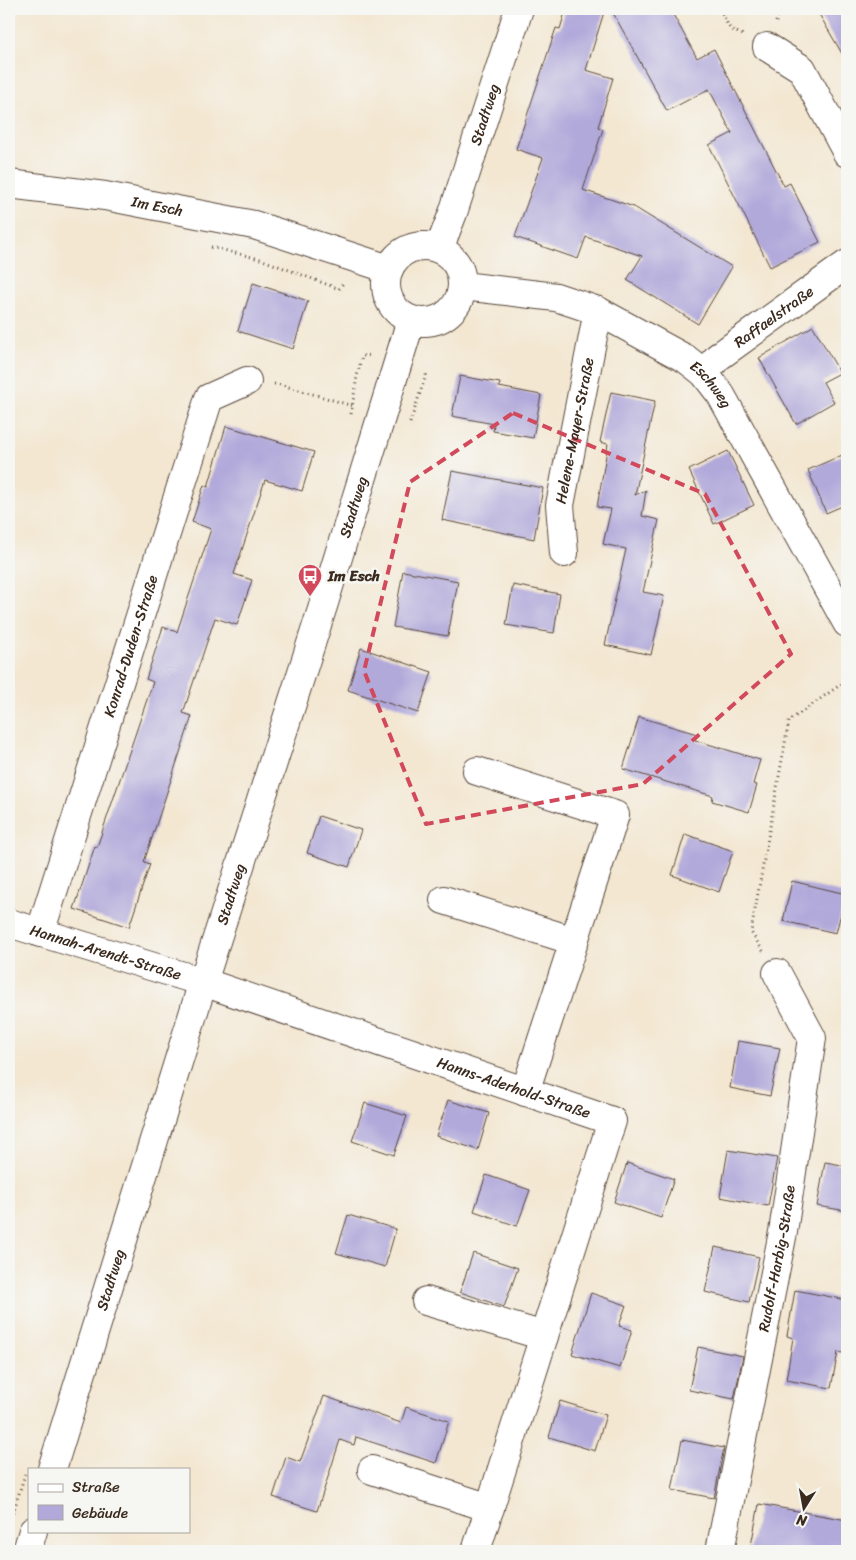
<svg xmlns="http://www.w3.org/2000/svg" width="856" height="1560" font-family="Sriracha,sans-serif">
	<rect width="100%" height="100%" fill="#f6f6f2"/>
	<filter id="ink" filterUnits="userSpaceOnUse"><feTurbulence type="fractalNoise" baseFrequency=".02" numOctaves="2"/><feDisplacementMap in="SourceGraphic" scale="10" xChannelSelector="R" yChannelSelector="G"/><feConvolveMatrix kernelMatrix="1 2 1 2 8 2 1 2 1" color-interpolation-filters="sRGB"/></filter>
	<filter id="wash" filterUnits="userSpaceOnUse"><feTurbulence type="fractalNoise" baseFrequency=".0096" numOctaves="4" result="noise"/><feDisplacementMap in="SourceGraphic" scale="20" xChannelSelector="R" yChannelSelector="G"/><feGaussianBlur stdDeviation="1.12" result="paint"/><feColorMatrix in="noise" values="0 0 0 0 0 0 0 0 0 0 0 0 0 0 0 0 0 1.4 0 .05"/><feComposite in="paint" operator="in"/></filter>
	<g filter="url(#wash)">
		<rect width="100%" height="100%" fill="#f3e7d2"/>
		<g id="blocks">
			<!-- building -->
			<path fill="#b1a9da" d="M 566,9 L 605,9 L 586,70 L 613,78 L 598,127 L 603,129 L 583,190 L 634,207 L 732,267 L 698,324 L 627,280 L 642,256 L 586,237 L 578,259 L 515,237 L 543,158 L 516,149 L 556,28 L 560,29 Z
				M 611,9 L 670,9 L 697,58 L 714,49 L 784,186 L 790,183 L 820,242 L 770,267 L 709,145 L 732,133 L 709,89 L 667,111 Z
				M 816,9 L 847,9 L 847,62 Z
				M 253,283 L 308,301 L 293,349 L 238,331 Z
				M 813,326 L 840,373 L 823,382 L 834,402 L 796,424 L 759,358 Z
				M 460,376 L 500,383 L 499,387 L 541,395 L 533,438 L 493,431 L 494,424 L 452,416 Z
				M 611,392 L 655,401 L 635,495 L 646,490 L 642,516 L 659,520 L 643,592 L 664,596 L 651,655 L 605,645 L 626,549 L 603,544 L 611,509 L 597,507 L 608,444 L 600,442 Z
				M 226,426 L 314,452 L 302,491 L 265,480 L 234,574 L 252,580 L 237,625 L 215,618 L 183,713 L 192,716 L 144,862 L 150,864 L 129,927 L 74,909 L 95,846 L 97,847 L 153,682 L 146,679 L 163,627 L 177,632 L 211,529 L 192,522 L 204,485 L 208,487 Z
				M 728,451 L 754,505 L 714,524 L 689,470 Z
				M 847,453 L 847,504 L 826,513 L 808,470 Z
				M 452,471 L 543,488 L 534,539 L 442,520 Z
				M 403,571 L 458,581 L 448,636 L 393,627 Z
				M 513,585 L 560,594 L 554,633 L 506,625 Z
				M 361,648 L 432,672 L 418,713 L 348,690 Z
				M 639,717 L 697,734 L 695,740 L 760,760 L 753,784 L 757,785 L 749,812 L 712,801 L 713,796 L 623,769 Z
				M 319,816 L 361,830 L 349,867 L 307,853 Z
				M 685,834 L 733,851 L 719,892 L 672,875 Z
				M 792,881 L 846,894 L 836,933 L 783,921 Z
				M 738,1041 L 780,1048 L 770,1096 L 730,1088 Z
				M 448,1100 L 489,1113 L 478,1150 L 436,1136 Z
				M 365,1103 L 407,1116 L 394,1155 L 352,1141 Z
				M 728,1150 L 777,1158 L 768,1206 L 720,1197 Z
				M 825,1162 L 847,1166 L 847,1211 L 817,1206 Z
				M 627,1163 L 674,1179 L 661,1218 L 614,1202 Z
				M 486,1175 L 530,1190 L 517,1226 L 474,1211 Z
				M 348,1215 L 396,1229 L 385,1267 L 336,1253 Z
				M 715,1247 L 759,1257 L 749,1302 L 705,1292 Z
				M 473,1253 L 518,1268 L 504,1307 L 460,1292 Z
				M 795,1290 L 847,1300 L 847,1354 L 838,1352 L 831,1388 L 786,1380 L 793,1338 L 787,1336 Z
				M 591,1293 L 626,1305 L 619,1326 L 632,1330 L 620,1368 L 572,1354 Z
				M 698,1347 L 743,1356 L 734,1399 L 689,1390 Z
				M 324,1396 L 401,1423 L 406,1407 L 449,1421 L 436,1463 L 356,1437 L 354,1445 L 340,1440 L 317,1511 L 273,1497 L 286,1457 L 300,1462 Z
				M 560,1401 L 606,1415 L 595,1451 L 549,1437 Z
				M 682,1440 L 724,1448 L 714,1498 L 672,1490 Z
				M 759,1504 L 847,1520 L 847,1551 L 750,1551 Z"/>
		</g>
	</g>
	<g filter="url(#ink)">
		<use href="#blocks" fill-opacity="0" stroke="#574639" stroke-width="1"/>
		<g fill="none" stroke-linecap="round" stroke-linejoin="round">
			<defs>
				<g id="minor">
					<path d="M 767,47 L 802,69 L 847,153"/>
					<path id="s1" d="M 9,184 L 105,196 L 254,225 L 389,269"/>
					<circle cx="424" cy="284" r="38"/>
					<path id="s2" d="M 439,249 L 453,213 L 519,9"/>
					<path id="s3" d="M 463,286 L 556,297 L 598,311 L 686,359 L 704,373 L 721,395 L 847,623"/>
					<path id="s4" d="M 704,373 L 718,357 L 847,264"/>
					<path id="s5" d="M 564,553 L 560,505 L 598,311"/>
					<path d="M 477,771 L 615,815 L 525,1092"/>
					<path d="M 444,900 L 574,941"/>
					<path id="s6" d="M 9,923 L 203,982 L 612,1121 L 476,1551"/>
					<path id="s7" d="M 40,933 L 209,398 L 247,381"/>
					<path d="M 426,1301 L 544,1336"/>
					<path id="s8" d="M 52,1469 L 203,982 L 324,603 L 411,320"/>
					<path d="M 372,1470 L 490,1508"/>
					<path d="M 27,1551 L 33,1531"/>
					<path id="s9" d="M 720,1551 L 783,1232 L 812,1038 L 777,973"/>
				</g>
			</defs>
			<!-- minor casing -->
			<use href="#minor" stroke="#574639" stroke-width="30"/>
			<!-- path -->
			<path stroke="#574639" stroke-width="3" stroke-dasharray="1 4" stroke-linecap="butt" d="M 720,9 L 730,29 L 743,35
				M 776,22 L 780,9
				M 211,247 L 260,259 L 339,289 L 343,283
				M 274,384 L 282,385 L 353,406
				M 351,414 L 357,376 L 362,356 L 371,355
				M 410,423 L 426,375 L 424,373
				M 763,951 L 751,932 L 789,721 L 847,680
				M 13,1513 L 25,1474"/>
			<!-- minor -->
			<use href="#minor" stroke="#fff" stroke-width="28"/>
		</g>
	</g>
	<!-- marked area -->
	<path fill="none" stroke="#d1495b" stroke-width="4" stroke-dasharray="10 6" stroke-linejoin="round" d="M 513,413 L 705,494 L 791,654 L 643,784 L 426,824 L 364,671 L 410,482 Z"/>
	<!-- icons -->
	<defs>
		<symbol id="bus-pin" viewBox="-11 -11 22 30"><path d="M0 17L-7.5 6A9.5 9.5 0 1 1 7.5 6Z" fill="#d1495b" stroke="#f6f6f2"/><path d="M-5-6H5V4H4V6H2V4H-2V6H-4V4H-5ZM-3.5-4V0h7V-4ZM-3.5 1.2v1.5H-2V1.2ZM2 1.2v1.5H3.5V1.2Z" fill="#fff"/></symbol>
	</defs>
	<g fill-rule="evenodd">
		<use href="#bus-pin" x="296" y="562" width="28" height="38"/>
	</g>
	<g text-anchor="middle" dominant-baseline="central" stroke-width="5" stroke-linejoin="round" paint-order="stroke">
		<!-- street labels -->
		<g font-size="15" fill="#3b2a1e" stroke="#f6f6f2">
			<text stroke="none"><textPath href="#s2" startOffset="142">Stadtweg</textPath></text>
			<text stroke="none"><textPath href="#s1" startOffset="150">Im Esch</textPath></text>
			<text stroke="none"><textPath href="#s4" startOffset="90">Raffaelstraße</textPath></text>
			<text stroke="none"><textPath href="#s3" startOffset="274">Eschweg</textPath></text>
			<text stroke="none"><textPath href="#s5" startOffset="124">Helene-Mayer-Straße</textPath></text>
			<text stroke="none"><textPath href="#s8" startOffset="1008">Stadtweg</textPath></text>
			<text stroke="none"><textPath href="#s7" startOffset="301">Konrad-Duden-Straße</textPath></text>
			<text stroke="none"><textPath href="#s8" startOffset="602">Stadtweg</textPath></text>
			<text stroke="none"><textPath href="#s6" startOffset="101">Hannah-Arendt-Straße</textPath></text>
			<text stroke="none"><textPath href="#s6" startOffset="531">Hanns-Aderhold-Straße</textPath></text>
			<text stroke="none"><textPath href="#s9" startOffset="298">Rudolf-Harbig-Straße</textPath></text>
			<text stroke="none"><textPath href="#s8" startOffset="198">Stadtweg</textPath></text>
		</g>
		<!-- poi labels -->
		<g font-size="15" font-weight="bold" fill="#3b2a1e" stroke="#f6f6f2" text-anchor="start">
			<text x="328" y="576">Im Esch</text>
		</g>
	</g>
	<!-- margin -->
	<rect width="856" height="1560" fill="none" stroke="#f6f6f2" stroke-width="30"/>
	<!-- legend -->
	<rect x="28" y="1468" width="162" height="65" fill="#f6f6f2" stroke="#aba49d"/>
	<rect x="38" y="1484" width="25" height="8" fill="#ffffff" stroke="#aba49d"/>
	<text x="72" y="1492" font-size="15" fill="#3b2a1e">Straße</text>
	<rect x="38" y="1505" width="25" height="15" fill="#b1a9da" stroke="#aba49d"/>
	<text x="72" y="1518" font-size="15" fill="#3b2a1e">Gebäude</text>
	<!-- north arrow -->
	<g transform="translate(804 1508) rotate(191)" stroke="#f6f6f2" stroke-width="4" paint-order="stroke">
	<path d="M0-4L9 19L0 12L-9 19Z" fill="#3b2a1e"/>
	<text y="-8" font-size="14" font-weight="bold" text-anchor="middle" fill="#3b2a1e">N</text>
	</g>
</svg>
